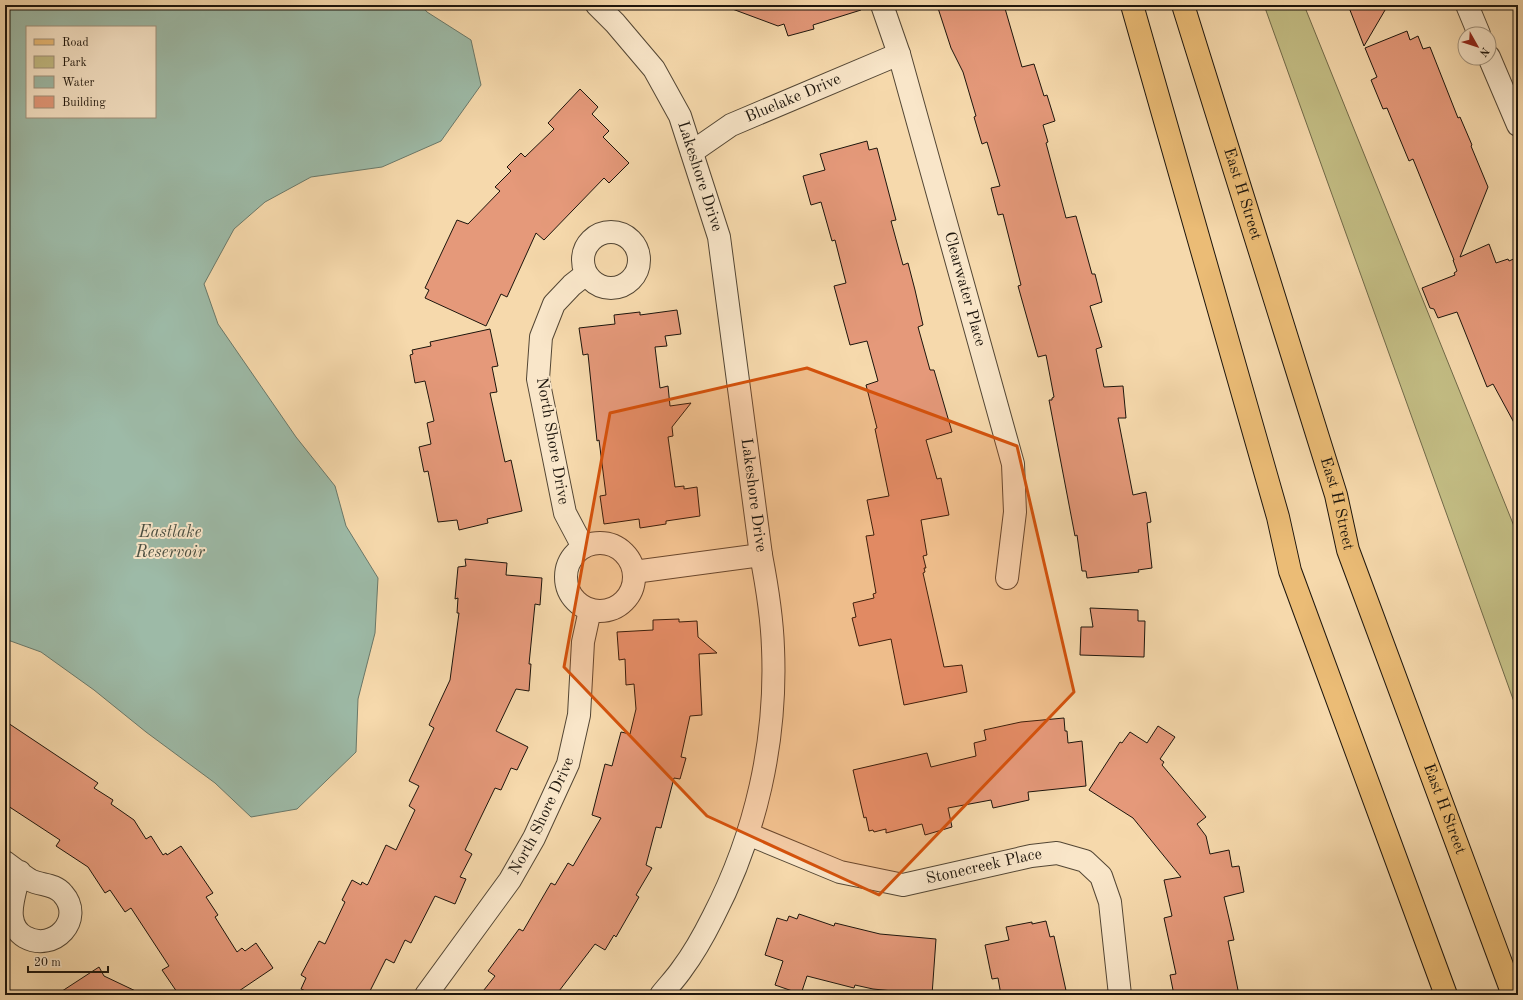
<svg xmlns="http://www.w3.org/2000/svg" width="1523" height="1000" font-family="'Old Standard TT',serif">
	<rect width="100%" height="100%" fill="#f6d9ac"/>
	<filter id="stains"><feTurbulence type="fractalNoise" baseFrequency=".005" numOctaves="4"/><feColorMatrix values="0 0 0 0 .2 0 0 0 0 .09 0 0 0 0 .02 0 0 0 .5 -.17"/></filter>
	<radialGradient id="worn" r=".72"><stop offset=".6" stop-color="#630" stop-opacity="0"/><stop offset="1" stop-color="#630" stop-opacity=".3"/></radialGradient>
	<!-- green -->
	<path fill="#c3bd84" stroke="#706948" d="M 1264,5 L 1304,5 L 1518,536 L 1518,713 Z"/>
	<!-- water -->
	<path fill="#9dbaa7" stroke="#6a7869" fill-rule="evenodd" d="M 5,5 L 421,5 L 427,12 L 471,40 L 481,85 L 441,141 L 382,167 L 311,177 L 265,202 L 234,229 L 204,284 L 218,324 L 296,437 L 335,486 L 346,526 L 378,578 L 375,633 L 358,699 L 356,752 L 297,809 L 251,817 L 215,783 L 146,732 L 94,690 L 41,652 L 5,639 ZM 27,27 L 155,27 L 155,117 L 27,117 Z"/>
	<!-- building -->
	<path fill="#e5997a" stroke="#1d150c" d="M 728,5 L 860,5 L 861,10 L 813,25 L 814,29 L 788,36 L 784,24 L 778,26 L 727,7 Z
		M 937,5 L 1004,5 L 1022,67 L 1034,64 L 1044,96 L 1047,95 L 1055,121 L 1043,125 L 1048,142 L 1046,143 L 1066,218 L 1076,216 L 1092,274 L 1095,274 L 1102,302 L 1090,306 L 1102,347 L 1096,349 L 1104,387 L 1123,386 L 1126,418 L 1118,418 L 1133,495 L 1146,492 L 1151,522 L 1147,523 L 1152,568 L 1138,570 L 1139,572 L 1087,578 L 1086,571 L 1082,571 L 1077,535 L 1075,536 L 1049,400 L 1052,400 L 1052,398 L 1054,397 L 1046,355 L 1038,357 L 1018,286 L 1021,285 L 1003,214 L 998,215 L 991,188 L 1000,186 L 987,142 L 982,144 L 974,117 L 976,116 L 963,72 L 951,48 Z
		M 1348,5 L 1388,5 L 1364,46 Z
		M 1407,31 L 1410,40 L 1418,36 L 1423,49 L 1430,47 L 1458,118 L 1460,117 L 1472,145 L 1471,146 L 1488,187 L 1460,257 L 1489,244 L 1496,263 L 1508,259 L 1509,261 L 1518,257 L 1518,430 L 1493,384 L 1487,387 L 1457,312 L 1438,318 L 1434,309 L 1430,308 L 1422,288 L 1455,275 L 1454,273 L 1457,271 L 1453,260 L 1454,260 L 1413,159 L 1409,161 L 1387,108 L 1383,109 L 1371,80 L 1377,77 L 1365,48 Z
		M 580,89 L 598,107 L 592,114 L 609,131 L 603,137 L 629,163 L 609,183 L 604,178 L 544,240 L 536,233 L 507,297 L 501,294 L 486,326 L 425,298 L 429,290 L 425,288 L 457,220 L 468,224 L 500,191 L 495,187 L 511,171 L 507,167 L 521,153 L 525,157 L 554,129 L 548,123 Z
		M 867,141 L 869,150 L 877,148 L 896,220 L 891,221 L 903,265 L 908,263 L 915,290 L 923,325 L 918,327 L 930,370 L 934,370 L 952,432 L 926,440 L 937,479 L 941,478 L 949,515 L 921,520 L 927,555 L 923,556 L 926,568 L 924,568 L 925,572 L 923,573 L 944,667 L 962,665 L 967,692 L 904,705 L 891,639 L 859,646 L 852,618 L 856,617 L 853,603 L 874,598 L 873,594 L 876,593 L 866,536 L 874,535 L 867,500 L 889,496 L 875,429 L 877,428 L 866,385 L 878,381 L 867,341 L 850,345 L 834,286 L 846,283 L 835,240 L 832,241 L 821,202 L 811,205 L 803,176 L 825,170 L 820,154 Z
		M 677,310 L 681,334 L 665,336 L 667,346 L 655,347 L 660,388 L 668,386 L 670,406 L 691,403 L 672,427 L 673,436 L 668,437 L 675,487 L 684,486 L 684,489 L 697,487 L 700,516 L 666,521 L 666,524 L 640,528 L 639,519 L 604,524 L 600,496 L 606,495 L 599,440 L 597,441 L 588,354 L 583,355 L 579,328 L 615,324 L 614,315 L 640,312 L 640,315 Z
		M 490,329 L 498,366 L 492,367 L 497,392 L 490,393 L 505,462 L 511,460 L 522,511 L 487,519 L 488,523 L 459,530 L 457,520 L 438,522 L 428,471 L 424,472 L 419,447 L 431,444 L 427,423 L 434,421 L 425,381 L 415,383 L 410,355 L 413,354 L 412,350 L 431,346 L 430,342 Z
		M 465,559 L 507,563 L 506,575 L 542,578 L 540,605 L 535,604 L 529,664 L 531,664 L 529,691 L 516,689 L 496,731 L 528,747 L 517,770 L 511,768 L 501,790 L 495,788 L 465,850 L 472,854 L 460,877 L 466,879 L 455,904 L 435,896 L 411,943 L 405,940 L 394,963 L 386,959 L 368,995 L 315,995 L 301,989 L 306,978 L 301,975 L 319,941 L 325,944 L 345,902 L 342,900 L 352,880 L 361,885 L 362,882 L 367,885 L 368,884 L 386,845 L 396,850 L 415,810 L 409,806 L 419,786 L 409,781 L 434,728 L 429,725 L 450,680 L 459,613 L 457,613 L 458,598 L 455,599 L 458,567 L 466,566 Z
		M 1090,608 L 1138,610 L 1138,621 L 1145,621 L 1144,657 L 1080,655 L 1081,627 L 1093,627 Z
		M 679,619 L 679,622 L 697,621 L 698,637 L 717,653 L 699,654 L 702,715 L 690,716 L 681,757 L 686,758 L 680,779 L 674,778 L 661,828 L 656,827 L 646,865 L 652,868 L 636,895 L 639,897 L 616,937 L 614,935 L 605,950 L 595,944 L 556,995 L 480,995 L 495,976 L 488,971 L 519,929 L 523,931 L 551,883 L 555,885 L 568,863 L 573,866 L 601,818 L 592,815 L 605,764 L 612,766 L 621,732 L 630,734 L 636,709 L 634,684 L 626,685 L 625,659 L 619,660 L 617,632 L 653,630 L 653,620 Z
		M 1064,718 L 1065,731 L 1067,731 L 1068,743 L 1082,741 L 1086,786 L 1028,792 L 1029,800 L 993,808 L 991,800 L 948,808 L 952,827 L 925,835 L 922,824 L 886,833 L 886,829 L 874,832 L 873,830 L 869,831 L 866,817 L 864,818 L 853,770 L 927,753 L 931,767 L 976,756 L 974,743 L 986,740 L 984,730 L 1021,722 Z
		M 5,721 L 98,783 L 94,788 L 113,800 L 111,804 L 134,820 L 146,839 L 151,836 L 163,855 L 166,853 L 167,855 L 181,846 L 213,893 L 206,897 L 218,915 L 215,917 L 237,952 L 242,948 L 245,951 L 256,943 L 273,968 L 233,995 L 179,995 L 162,970 L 169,966 L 131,908 L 125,912 L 110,890 L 105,893 L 88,867 L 56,846 L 60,840 L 5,804 Z
		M 1158,726 L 1175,737 L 1160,759 L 1164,762 L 1162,765 L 1206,817 L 1197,824 L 1206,836 L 1210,854 L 1229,850 L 1232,867 L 1239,866 L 1244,892 L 1224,897 L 1234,940 L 1228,941 L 1239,995 L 1174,995 L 1170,975 L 1176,974 L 1164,918 L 1172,916 L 1164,880 L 1181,877 L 1133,818 L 1089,790 L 1120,742 L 1122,743 L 1130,732 L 1147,743 Z
		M 799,914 L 834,926 L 835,923 L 880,934 L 936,939 L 932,995 L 903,995 L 903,992 L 873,989 L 855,985 L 854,988 L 807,976 L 801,994 L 775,985 L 783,961 L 765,955 L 777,918 L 787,921 L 789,916 L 797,919 Z
		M 1046,921 L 1050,937 L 1054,936 L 1067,995 L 1001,995 L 998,978 L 992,979 L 985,945 L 1009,940 L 1006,927 L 1032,922 L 1032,924 Z
		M 99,967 L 104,976 L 144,995 L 56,995 Z"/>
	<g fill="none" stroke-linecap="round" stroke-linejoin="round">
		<defs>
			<g id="minor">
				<path id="s1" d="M 882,5 L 899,54 L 1013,464 L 1015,512 L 1007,578"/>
				<path d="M 1467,5 L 1479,34"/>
				<path d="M 1489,57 L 1518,125"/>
				<path id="s2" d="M 692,152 L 731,125 L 899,54"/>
				<circle cx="611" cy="260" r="28"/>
				<circle cx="600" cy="577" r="34"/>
				<path d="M 583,547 L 565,513 L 538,379 L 541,337 L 554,304 L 572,285 L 586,274"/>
				<path d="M 634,572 L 761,555"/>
				<path id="s3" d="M 748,834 L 840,872 L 903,885 L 1031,856 L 1057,853 L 1085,861 L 1101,876 L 1110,902 L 1120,995"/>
				<path d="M 5,862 C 13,868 22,875 30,880 C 41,886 54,883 63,894 C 85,919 54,953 25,937 C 18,933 13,925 12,917 C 10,904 17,885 20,872"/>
				<path id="s4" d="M 426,995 L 510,880 L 534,838 L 568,764 L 579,715 L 583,642 L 590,610"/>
			</g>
			<g id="tertiary">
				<path id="s5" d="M 597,5 L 615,23 L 654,69 L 680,116 L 719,237 L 761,555 C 767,586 772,617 773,648 C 777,741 756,834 713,917 C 704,935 694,953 682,969 C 676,978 668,986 661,995"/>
			</g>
			<g id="primary">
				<path d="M 1132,5 L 1278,517 L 1290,571 L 1446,995"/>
				<path id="s6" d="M 1183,5 L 1336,495 L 1348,550 L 1513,995"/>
			</g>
		</defs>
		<!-- minor casing -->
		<use href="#minor" stroke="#534634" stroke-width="24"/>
		<!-- tertiary casing -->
		<use href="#tertiary" stroke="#534634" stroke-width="24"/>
		<!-- primary casing -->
		<use href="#primary" stroke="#1d150c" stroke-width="24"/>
		<!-- minor -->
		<use href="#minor" stroke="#f9e6c9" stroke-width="22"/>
		<!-- tertiary -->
		<use href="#tertiary" stroke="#f9e6c9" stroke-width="22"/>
		<!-- primary -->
		<use href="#primary" stroke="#ebbc76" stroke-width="22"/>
	</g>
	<!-- marked area -->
	<path fill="#d4520c" fill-opacity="0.2" stroke="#d4520c" stroke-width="3" stroke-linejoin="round" d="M 807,368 L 1017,446 L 1074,692 L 879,895 L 707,816 L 564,667 L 610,413 Z"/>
	<g text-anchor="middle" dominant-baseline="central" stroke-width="4" stroke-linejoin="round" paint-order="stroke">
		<!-- street labels -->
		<g font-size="16" fill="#1d150c" stroke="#f9e6c9">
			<text stroke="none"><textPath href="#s2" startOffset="115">Bluelake Drive</textPath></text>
			<text stroke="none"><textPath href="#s5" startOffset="203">Lakeshore Drive</textPath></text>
			<text stroke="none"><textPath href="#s6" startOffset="198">East H Street</textPath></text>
			<text stroke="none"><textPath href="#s1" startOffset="296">Clearwater Place</textPath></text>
			<text transform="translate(552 441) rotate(80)">North Shore Drive</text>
			<text stroke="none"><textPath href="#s5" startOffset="527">Lakeshore Drive</textPath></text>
			<text stroke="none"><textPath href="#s6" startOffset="522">East H Street</textPath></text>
			<text stroke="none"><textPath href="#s6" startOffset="846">East H Street</textPath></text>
			<text stroke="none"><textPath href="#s4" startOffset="214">North Shore Drive</textPath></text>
			<text stroke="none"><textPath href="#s3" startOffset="247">Stonecreek Place</textPath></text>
		</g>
		<!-- water labels -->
		<g font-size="17" font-style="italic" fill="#4a4f42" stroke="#f9e6c9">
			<text x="170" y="532">Eastlake<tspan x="170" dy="20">Reservoir</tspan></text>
		</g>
	</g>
	<!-- margin -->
	<rect width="1523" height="1000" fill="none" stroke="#f6d9ac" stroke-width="20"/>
	<rect x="6" y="6" width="1511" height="988" fill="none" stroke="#1d150c" stroke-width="2"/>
	<rect x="10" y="10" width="1503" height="980" fill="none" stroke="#1d150c"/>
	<!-- legend -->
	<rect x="26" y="26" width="130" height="92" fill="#f9e6c9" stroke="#a1927d"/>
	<rect x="34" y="39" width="20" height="6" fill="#ebbc76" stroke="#a1927d"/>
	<text x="62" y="46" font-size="12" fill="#1d150c">Road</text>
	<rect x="34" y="56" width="20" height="12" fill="#c3bd84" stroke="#a1927d"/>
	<text x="62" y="66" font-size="12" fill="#1d150c">Park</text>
	<rect x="34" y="76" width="20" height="12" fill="#9dbaa7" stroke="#a1927d"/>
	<text x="62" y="86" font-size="12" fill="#1d150c">Water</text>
	<rect x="34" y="96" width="20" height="12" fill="#e5997a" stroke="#a1927d"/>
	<text x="62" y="106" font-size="12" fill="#1d150c">Building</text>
	<!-- north arrow -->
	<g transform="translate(1477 46) rotate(129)"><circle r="19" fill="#f9e6c9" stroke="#a1927d"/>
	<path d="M0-3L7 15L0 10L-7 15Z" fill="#8f2418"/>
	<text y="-6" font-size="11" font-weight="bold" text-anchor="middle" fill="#1d150c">N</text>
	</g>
	<!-- scale -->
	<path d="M28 966v6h80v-6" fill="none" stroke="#1d150c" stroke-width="2"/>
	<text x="34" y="966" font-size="12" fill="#1d150c" stroke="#f9e6c9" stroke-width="3" paint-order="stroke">20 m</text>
	<rect width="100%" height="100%" filter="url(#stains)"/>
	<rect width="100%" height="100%" fill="url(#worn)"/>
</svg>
